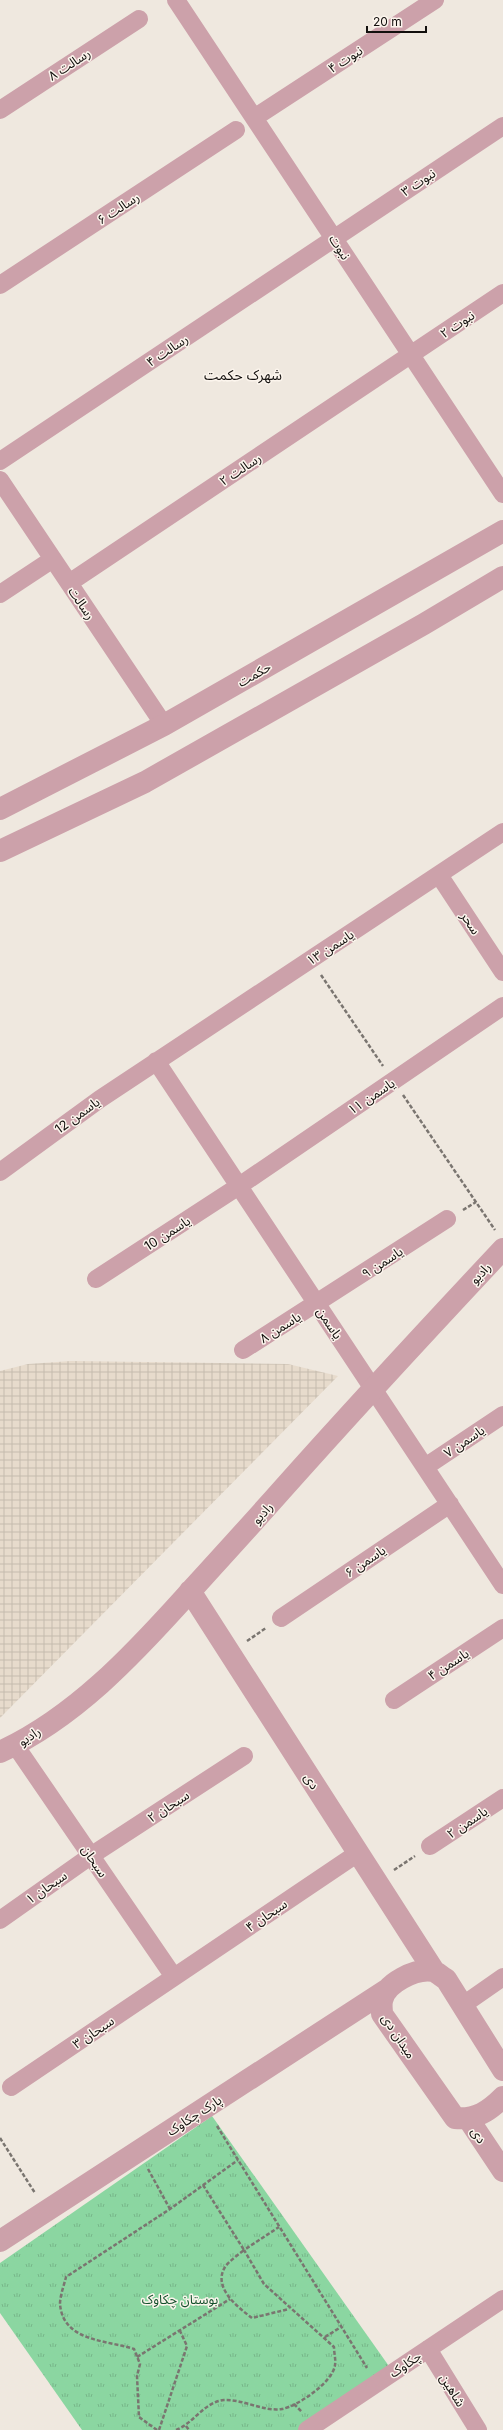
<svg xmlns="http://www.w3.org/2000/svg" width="503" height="2430" font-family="Inter,'Noto Sans Arabic',sans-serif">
	<defs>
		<pattern id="industrial-grid" width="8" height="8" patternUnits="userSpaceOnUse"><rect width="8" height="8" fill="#e7dbcc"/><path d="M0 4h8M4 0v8" fill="none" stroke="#c5bbae"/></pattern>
		<pattern id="grass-tufts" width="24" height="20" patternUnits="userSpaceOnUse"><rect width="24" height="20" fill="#8bd6a1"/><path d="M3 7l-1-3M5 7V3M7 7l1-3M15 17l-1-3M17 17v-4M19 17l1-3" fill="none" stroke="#77b689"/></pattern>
	</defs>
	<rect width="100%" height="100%" fill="#efe8df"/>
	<!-- industrial -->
	<path fill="url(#industrial-grid)" d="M 71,1361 L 288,1364 L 338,1376 L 0,1718 L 0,1371 L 28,1364 Z"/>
	<!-- grass -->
	<path fill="url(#grass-tufts)" d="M 212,2116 L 391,2369 L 301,2430 L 82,2430 L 0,2313 L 0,2263 Z"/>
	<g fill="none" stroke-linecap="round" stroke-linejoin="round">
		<!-- path -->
		<path stroke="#7a7570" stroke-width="2.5" stroke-dasharray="4 2" stroke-linecap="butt" d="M 321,975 L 383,1066
			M 403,1095 L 495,1230
			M 463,1210 L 476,1202
			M 247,1641 L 266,1628
			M 394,1870 L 415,1856
			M 217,2126 L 367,2368
			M 0,2138 L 35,2193
			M 148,2169 L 170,2209
			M 203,2185 L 244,2250 C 238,2255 229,2261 225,2267 C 212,2288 239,2308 252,2318 L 289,2309
			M 325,2337 L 341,2327
			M 137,2357 L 230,2299
			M 294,2404 L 302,2412
			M 186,2426 L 189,2430
			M 157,2430 L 139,2417 L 137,2376 L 140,2364 L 134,2349 C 107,2340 63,2342 60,2304 C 60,2296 64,2285 66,2277 L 170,2209 L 238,2160
			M 159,2430 L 187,2346 L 180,2331
			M 176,2430 C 194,2423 204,2402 224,2400 C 243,2399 264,2412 282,2409 C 298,2406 333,2382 335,2365 C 336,2360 334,2353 334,2347 L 264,2284 L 244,2250 L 279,2227"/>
		<!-- minor -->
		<path stroke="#cca1aa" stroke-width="18" d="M 176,0 L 503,494
			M 0,110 L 139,19
			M 254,118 L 435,0
			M 0,285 L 236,130
			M 0,461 L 503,126
			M 0,480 L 164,725
			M 69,583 L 503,293
			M 0,594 L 53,559
			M 439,875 L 503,972
			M 156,1061 L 503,1585
			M 0,1172 L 100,1099 L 503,832
			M 96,1279 L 239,1186 L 503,1006
			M 243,1350 L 447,1219
			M 425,1467 L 503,1415
			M 281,1618 L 450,1504
			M 394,1700 L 503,1628
			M 15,1745 L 174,1977
			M 430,1846 L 503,1798
			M 0,1920 L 92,1855 L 244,1756
			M 463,2005 L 503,1977
			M 11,2087 L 358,1853
			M 428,2349 L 478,2430
			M 307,2430 L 503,2299"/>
		<!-- tertiary -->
		<path stroke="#cca1aa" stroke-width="22" d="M 0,809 L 164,725 L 503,531
			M 0,851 L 145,782 L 424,624 L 503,577
			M 190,1591 L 434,1971
			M 0,1752 C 74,1718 132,1656 186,1596 C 217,1562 249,1527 280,1492 C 353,1410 428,1329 503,1249
			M 503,2070 L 446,1979 C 442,1977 437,1972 433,1971 C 416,1968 385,1983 382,2001 C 381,2005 382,2010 382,2014 L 455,2118 C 476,2120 489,2111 503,2097
			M 469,2120 L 503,2171
			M 0,2241 L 388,1989"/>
	</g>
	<g text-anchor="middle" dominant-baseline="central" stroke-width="3" stroke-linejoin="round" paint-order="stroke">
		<!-- street labels -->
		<g font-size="13" fill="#120f0d" stroke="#fcf5ed">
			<text transform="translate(345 59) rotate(-33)">نبوت ۴</text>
			<text transform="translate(69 64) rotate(-33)">رسالت ۸</text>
			<text transform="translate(418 182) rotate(-34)">نبوت ۳</text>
			<text transform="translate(118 208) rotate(-33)">رسالت ۶</text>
			<text transform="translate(340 247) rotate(57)">نبوت</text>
			<text transform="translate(457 324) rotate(-34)">نبوت ۲</text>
			<text transform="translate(167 350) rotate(-34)">رسالت ۴</text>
			<text transform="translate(240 469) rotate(-34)">رسالت ۲</text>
			<text transform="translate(82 603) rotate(56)">رسالت</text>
			<text transform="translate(254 674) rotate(-30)">حکمت</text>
			<text transform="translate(471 923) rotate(57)">سحر</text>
			<text transform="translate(330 947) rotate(-33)">یاسمن ۱۳</text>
			<text transform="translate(371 1096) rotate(-34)">یاسمن ۱۱</text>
			<text transform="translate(77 1115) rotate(-36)">یاسمن 12</text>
			<text transform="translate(167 1233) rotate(-33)">یاسمن 10</text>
			<text transform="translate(382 1262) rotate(-33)">یاسمن ۹</text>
			<text transform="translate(480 1273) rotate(-47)">رادیو</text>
			<text transform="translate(330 1323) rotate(56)">یاسمن</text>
			<text transform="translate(280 1327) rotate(-32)">یاسمن ۸</text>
			<text transform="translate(464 1441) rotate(-34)">یاسمن ۷</text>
			<text transform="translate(262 1513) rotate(-48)">رادیو</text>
			<text transform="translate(365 1561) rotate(-34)">یاسمن ۶</text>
			<text transform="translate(448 1664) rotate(-33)">یاسمن ۴</text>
			<text transform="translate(29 1736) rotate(-34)">رادیو</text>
			<text transform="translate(312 1781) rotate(57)">دی</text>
			<text transform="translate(168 1806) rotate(-33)">سبحان ۲</text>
			<text transform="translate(467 1822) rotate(-34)">یاسمن ۲</text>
			<text transform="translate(95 1861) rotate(56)">سبحان</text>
			<text transform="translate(46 1887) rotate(-35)">سبحان ۱</text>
			<text transform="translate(266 1915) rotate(-34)">سبحان ۴</text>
			<text transform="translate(93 2032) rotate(-34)">سبحان ۳</text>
			<text transform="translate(399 2036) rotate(57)">میدان دی</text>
			<text transform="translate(194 2115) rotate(-33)">پارک چکاوک</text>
			<text transform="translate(479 2135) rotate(57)">دی</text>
			<text transform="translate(405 2364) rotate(-34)">چکاوک</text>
			<text transform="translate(453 2390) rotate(58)">شاهین</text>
		</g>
		<!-- park labels -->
		<g font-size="13" fill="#13512c" stroke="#fcf5ed">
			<text x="180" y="2299">بوستان چکاوک</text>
		</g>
		<!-- neighbourhood labels -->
		<g font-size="14" fill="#120f0d" stroke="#fcf5ed">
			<text x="243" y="374">شهرک حکمت</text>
		</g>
	</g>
	<!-- scale -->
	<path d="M367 26v6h59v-6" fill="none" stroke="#120f0d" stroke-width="2"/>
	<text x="373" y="26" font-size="12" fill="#120f0d" stroke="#fcf5ed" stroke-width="3" paint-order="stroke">20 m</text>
</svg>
